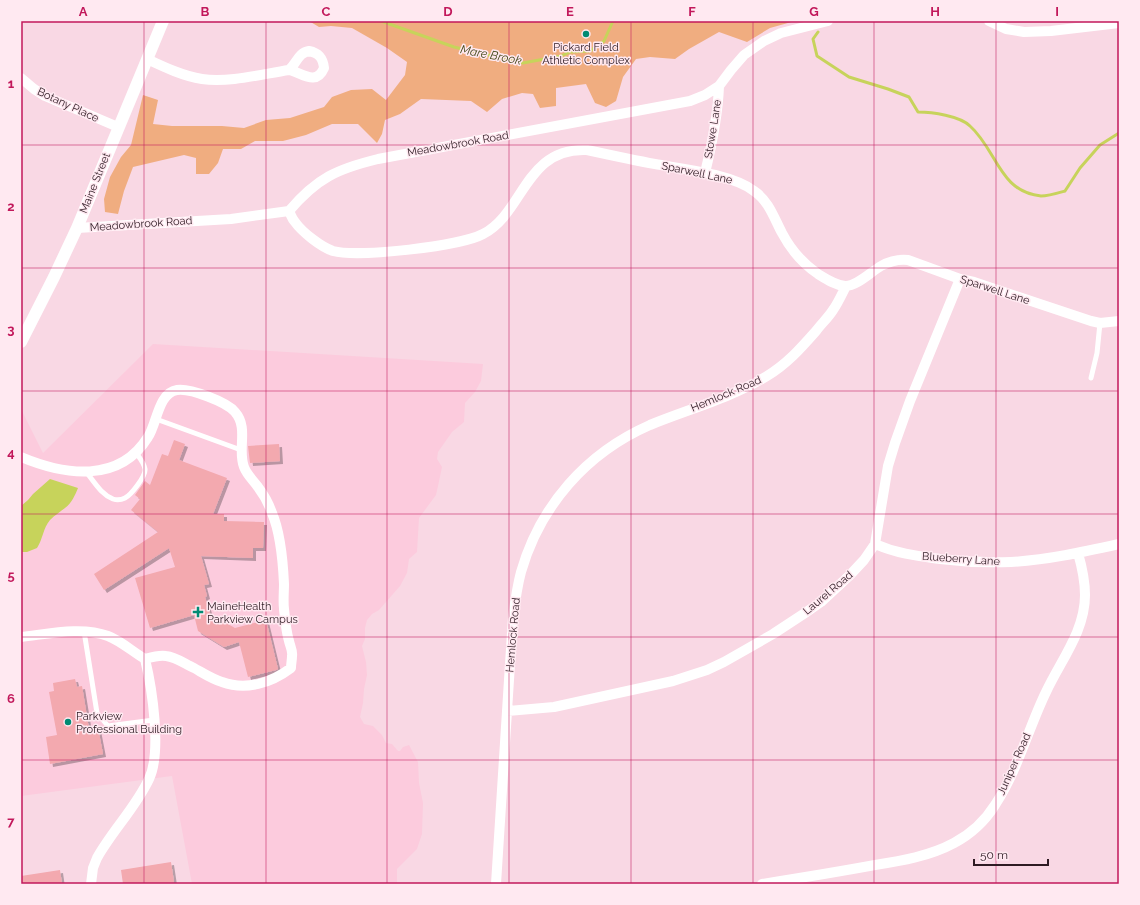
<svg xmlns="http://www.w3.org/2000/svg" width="1140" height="905" font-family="Raleway,sans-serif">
	<defs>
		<filter id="shadow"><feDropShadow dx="3" dy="3" stdDeviation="0" flood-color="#0004"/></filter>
	</defs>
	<rect width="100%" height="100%" fill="#f9d8e4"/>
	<!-- built -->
	<path fill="#fccbdd" d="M 153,344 L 483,364 L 481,381 L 475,392 L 465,403 L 464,422 L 452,432 L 438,452 L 437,459 L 442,467 L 438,486 L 436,495 L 419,518 L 417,552 L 409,559 L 407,573 L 400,586 L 379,610 L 372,614 L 367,620 L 365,628 L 365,639 L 362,646 L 366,662 L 367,675 L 364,689 L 363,703 L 360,717 L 364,724 L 373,726 L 382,735 L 386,743 L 392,744 L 398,751 L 400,751 L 403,747 L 409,745 L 418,762 L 419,783 L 423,803 L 422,834 L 417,849 L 397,869 L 397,884 L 192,884 L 172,776 L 21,796 L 21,409 L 43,453 Z"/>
	<!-- green -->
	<path fill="#f0ad80" d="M 309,21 L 795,21 L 770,28 L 747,42 L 719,32 L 689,49 L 675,59 L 650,57 L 636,59 L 623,77 L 616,101 L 606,107 L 595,103 L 586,84 L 556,88 L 556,106 L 540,108 L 533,94 L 522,93 L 502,99 L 487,112 L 471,101 L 421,99 L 400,114 L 385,120 L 382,134 L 377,143 L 358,124 L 332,124 L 306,135 L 283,141 L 255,141 L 241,149 L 223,149 L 218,163 L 209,174 L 196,174 L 196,158 L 184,155 L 133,167 L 124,191 L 118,214 L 105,212 L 104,199 L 110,177 L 121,157 L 131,145 L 143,95 L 158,100 L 153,124 L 172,126 L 222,126 L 244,128 L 266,120 L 290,118 L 324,107 L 332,97 L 351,90 L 372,89 L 386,100 L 405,75 L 407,62 L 387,48 L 352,28 L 331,26 L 319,27 Z"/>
	<!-- water -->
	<path fill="#c7d35b" d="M 50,479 L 78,488 C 75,495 72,503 65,508 C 60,512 55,515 50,520 C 43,528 43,539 37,548 L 27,552 L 21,552 L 21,506 L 28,500 L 33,494 Z"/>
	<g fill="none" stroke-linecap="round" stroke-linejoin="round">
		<!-- stream -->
		<path stroke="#c7d35b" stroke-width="3" d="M 381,21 L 454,47 L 523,63 L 561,56 L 570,52 L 590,51 L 604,41 L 613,21
			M 818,32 L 813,39 L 817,56 L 849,77 L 888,89 L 909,97 L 918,112 C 932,112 960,116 970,126 C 997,150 999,192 1041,196 C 1048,196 1058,193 1065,191 L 1080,168 L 1100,145 L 1119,133"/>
	</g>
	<!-- building -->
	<path fill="#f3a9af" filter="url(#shadow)" d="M 174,440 L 185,444 L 179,460 L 227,478 L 213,514 L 224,514 L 224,521 L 264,522 L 263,548 L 253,548 L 253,558 L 201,556 L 209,584 L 204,585 L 207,596 L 205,597 L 210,614 L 235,628 L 266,620 L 278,669 L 276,670 L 248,677 L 239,642 L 224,647 L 198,631 L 194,615 L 150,628 L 135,578 L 175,567 L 169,548 L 104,590 L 94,574 L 158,532 L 131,510 L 140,499 L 135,495 L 145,481 L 150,485 L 162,454 L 168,456 Z
		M 279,444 L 280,461 L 250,463 L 248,446 Z
		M 75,679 L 77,687 L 82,686 L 89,729 L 98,728 L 103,754 L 50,764 L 46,737 L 57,735 L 49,692 L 54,691 L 53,683 Z
		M 171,862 L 174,882 L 162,884 L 123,884 L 121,870 Z
		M 60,870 L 62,884 L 21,884 L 21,876 Z"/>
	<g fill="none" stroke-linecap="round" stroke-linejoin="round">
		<!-- service -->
		<path stroke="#fff" stroke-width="5" d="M 1091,378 L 1097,353 L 1100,323
			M 156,419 L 241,450
			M 87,473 C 95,483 101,494 113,499 C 116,500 121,500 125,498 C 131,495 146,476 145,469 C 144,463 139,457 136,453
			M 84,631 L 97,713 L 108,726 L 154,720"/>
		<!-- minor -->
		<path stroke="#fff" stroke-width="10" d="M 989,21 L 1006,29 L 1024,32 L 1051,31 L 1119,23
			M 309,51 C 319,53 323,58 324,68 C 316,87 301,72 289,70 C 297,63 298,53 309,51 Z
			M 147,59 C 164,67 183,76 202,79 C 229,83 262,74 289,70
			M 21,78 L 34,89 L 45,96 L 118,127
			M 705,173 C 712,144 718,116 719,86
			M 289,211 C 291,215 292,219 295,222 C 302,232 321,247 333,251 C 358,258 461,246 483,234 C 524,213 525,147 587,150 C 610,155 633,160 655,164 C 683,169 732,174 754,191 C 769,201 774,218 782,233 C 791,250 802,263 818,274 C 826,279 835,285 845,286 C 856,287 872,271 881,266 C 890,261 898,259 908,260 L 960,279 L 974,282 L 1091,321 L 1100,323 L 1119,321
			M 77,228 L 231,219 L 289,211 C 317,178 337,169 378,159 L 690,101 L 705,95 L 719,86 L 731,70 L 744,55 L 764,41 L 781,33 L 828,21
			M 21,457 C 64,475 119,484 148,437 C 157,424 158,393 177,390 C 190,388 227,402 235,412 C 249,428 237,449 244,467 C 247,475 253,480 258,487 C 264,495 269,504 272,513 C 281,534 283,562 284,584 C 284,592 283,601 284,609 C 285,620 286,631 289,641 C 290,646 293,651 292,656 C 292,660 291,664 291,668 C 271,683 246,691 222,682 C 212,679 203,673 194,668 C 185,664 176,657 166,656 C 158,655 152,657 145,659
			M 875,544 C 898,554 917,556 940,559 C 964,562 987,563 1011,562 C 1047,560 1083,552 1119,544
			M 21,637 C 48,634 82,626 108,636 C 121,641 133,652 145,659 C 152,688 162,752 149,779 C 136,807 112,831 97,858 L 93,868 L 91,884
			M 507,711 L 554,707 L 673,681 L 707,670 L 724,662 L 773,634 L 805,613 L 821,602 L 850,575 L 864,560 L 875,544 L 888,466 L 895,443 L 910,401 L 960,279
			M 496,884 L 513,617 C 515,602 517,587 521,572 C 540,506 586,453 650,425 C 689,409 731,398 767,376 C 787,364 801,348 816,331 C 821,324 828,318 833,310 C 838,303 842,294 846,286
			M 762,884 C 800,878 837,872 875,865 C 901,861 930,856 954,843 C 971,834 985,821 995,805 C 1018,770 1028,729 1046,692 C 1061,660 1085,631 1085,595 C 1085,580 1082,567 1078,553"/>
		<!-- tertiary -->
		<path stroke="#fff" stroke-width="12" d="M 21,342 L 54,277 L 77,228 L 163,21"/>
	</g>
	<!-- grid -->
	<path fill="none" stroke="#c2185b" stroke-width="1" stroke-opacity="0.55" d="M 144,21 L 144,884M 266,21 L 266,884M 387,21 L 387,884M 509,21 L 509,884M 631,21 L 631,884M 753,21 L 753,884M 874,21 L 874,884M 996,21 L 996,884M 21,145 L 1119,145M 21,268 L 1119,268M 21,391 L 1119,391M 21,514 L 1119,514M 21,637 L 1119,637M 21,760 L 1119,760"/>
	<!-- markers -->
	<g fill="#008b73" stroke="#ffe9f1" stroke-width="1.5">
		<circle cx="586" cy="34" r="4"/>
		<path d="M196 606h4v4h4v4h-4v4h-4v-4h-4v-4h4z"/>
		<circle cx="68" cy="722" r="4"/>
	</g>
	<g text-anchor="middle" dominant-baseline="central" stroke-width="3" stroke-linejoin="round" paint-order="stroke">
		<!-- poi labels -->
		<g font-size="11" fill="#2e1b23" stroke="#ffe9f1" text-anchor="start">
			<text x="586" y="47" text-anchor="middle">Pickard Field<tspan x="586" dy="13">Athletic Complex</tspan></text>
			<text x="207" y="606">MaineHealth<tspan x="207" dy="13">Parkview Campus</tspan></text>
			<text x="76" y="716">Parkview<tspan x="76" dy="13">Professional Building</tspan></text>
		</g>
		<!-- street labels -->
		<g font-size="11" fill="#2e1b23" stroke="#ffe9f1">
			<text transform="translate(68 105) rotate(25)">Botany Place</text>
			<text transform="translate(713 129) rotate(-81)">Stowe Lane</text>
			<text transform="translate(458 144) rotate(-10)">Meadowbrook Road</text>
			<text transform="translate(697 173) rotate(12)">Sparwell Lane</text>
			<text transform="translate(95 183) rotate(-68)">Maine Street</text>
			<text transform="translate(141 224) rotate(-4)">Meadowbrook Road</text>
			<text transform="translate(995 290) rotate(18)">Sparwell Lane</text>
			<text transform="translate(726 394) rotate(-23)">Hemlock Road</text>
			<text transform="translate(961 559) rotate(4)">Blueberry Lane</text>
			<text transform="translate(828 593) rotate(-40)">Laurel Road</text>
			<text transform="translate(513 635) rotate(-85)">Hemlock Road</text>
			<text transform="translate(1014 764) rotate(-66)">Juniper Road</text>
		</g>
		<!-- water labels -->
		<g font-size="12" font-style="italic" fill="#444918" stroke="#ffe9f1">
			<text transform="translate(491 55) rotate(11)">Mare Brook</text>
		</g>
	</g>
	<!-- border -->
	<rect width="1140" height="905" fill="none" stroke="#ffe9f1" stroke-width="44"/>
	<!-- scale -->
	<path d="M974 859v6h74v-6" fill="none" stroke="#2e1b23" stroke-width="2"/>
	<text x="980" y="859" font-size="12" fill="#2e1b23" stroke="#ffe9f1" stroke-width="3" paint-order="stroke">50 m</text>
	<rect x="22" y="22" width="1096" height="861" fill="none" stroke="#c2185b" stroke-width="1.5"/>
	<g font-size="13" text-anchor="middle" font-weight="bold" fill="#c2185b">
		<text x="83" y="16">A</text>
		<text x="205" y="16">B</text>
		<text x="326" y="16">C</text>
		<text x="448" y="16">D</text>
		<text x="570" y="16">E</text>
		<text x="692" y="16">F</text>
		<text x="814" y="16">G</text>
		<text x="935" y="16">H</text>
		<text x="1057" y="16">I</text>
		<text x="11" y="88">1</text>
		<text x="11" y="211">2</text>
		<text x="11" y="334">3</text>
		<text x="11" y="457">4</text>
		<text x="11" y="580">5</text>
		<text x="11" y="703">6</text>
		<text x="11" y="826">7</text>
	</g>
</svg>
